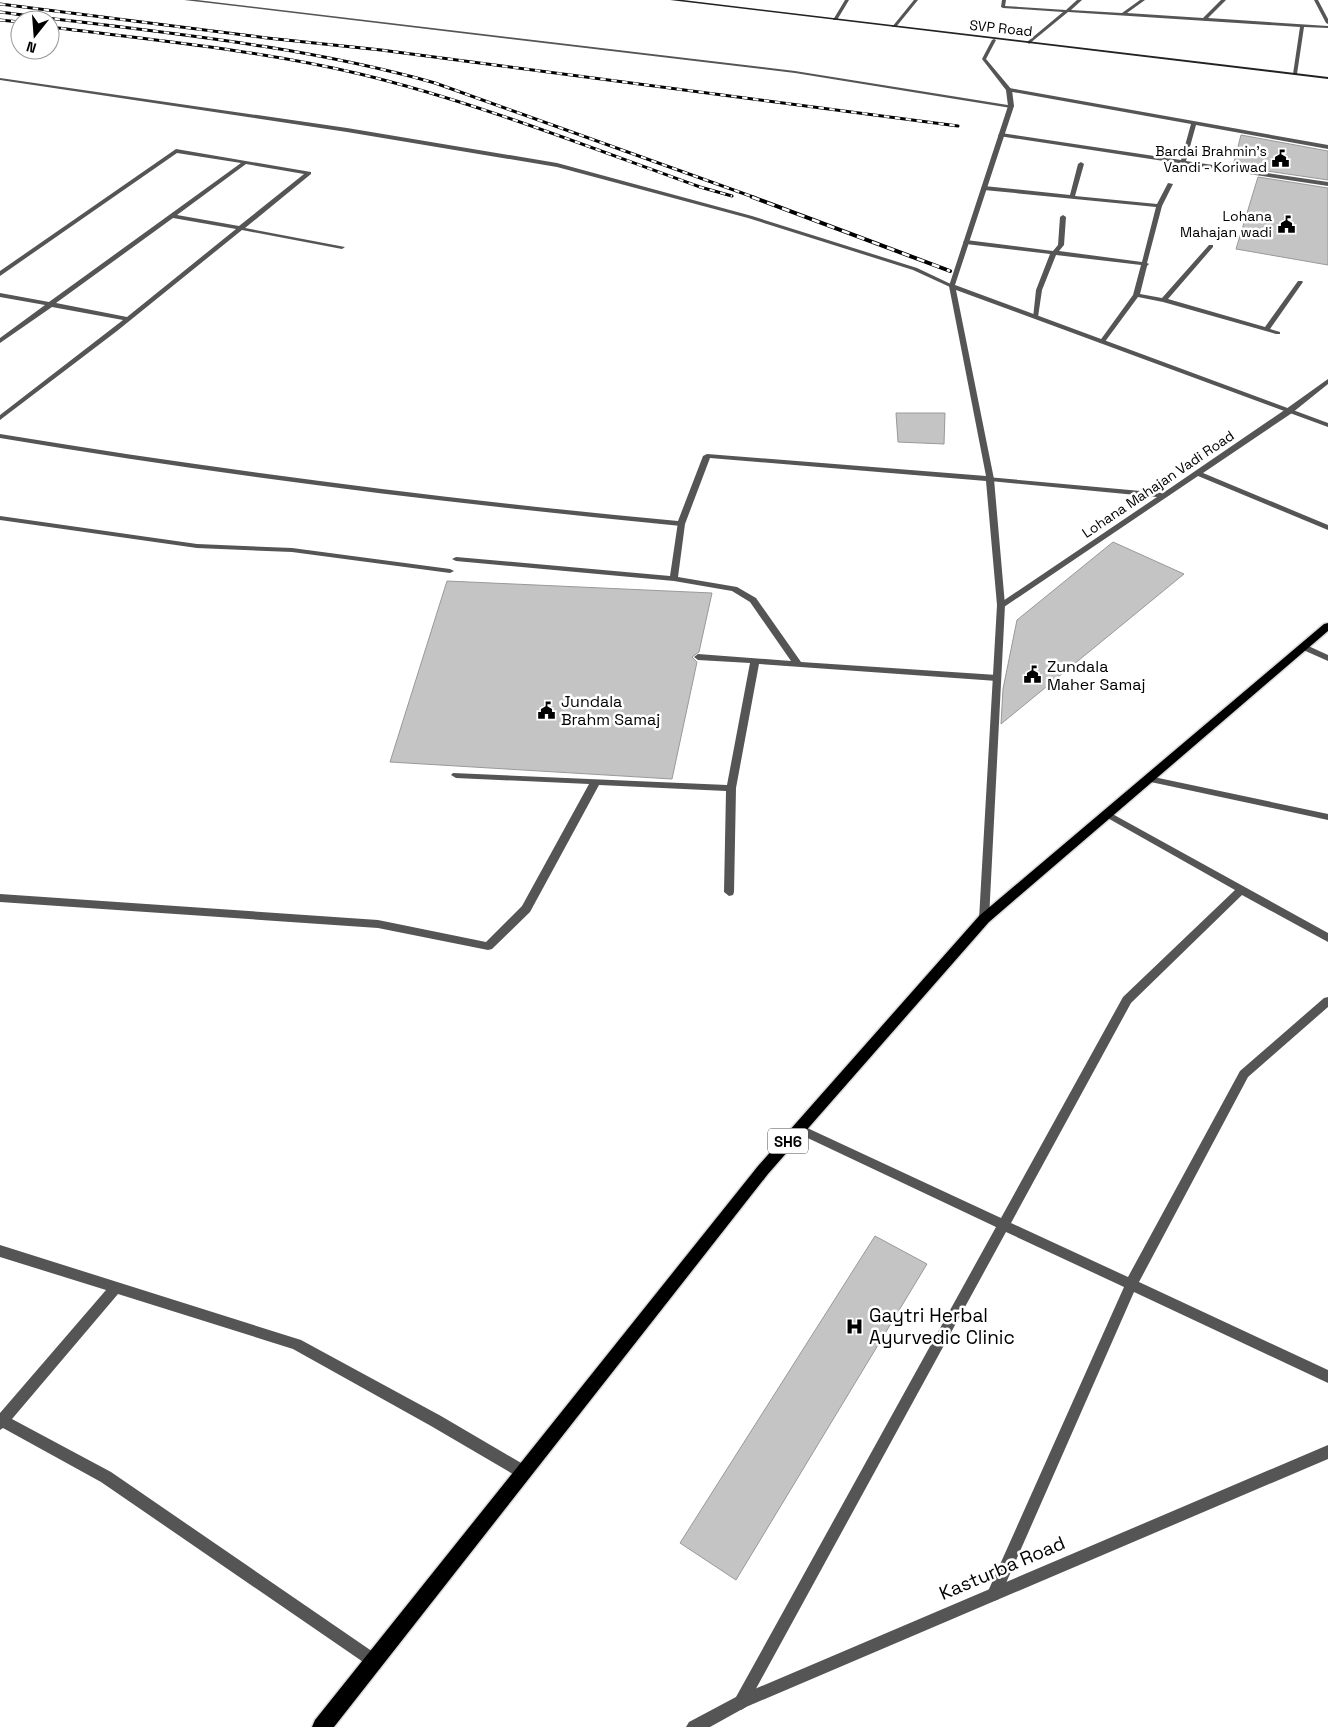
<svg xmlns="http://www.w3.org/2000/svg" width="1328" height="1727" font-family="'Space Grotesk',sans-serif">
	<rect width="100%" height="100%" fill="#fff"/>
	<!-- building -->
	<path fill="#c4c4c4" stroke="#999" d="M 1241,135 L 1328,151 L 1328,180 L 1233,166 Z
		M 1258,177 L 1328,188 L 1328,265 L 1236,249 Z
		M 896,413 L 945,413 L 944,444 L 898,442 Z
		M 1113,542 L 1184,574 L 1001,724 L 1003,689 L 1017,620 Z
		M 447,581 L 712,593 L 699,652 L 692,657 L 697,662 L 672,779 L 390,762 Z
		M 875,1236 L 927,1264 L 736,1580 L 680,1543 Z"/>
	<g fill="none" stroke-linecap="round" stroke-linejoin="round">
		<defs>
			<path id="primary" d="M 1328,623 L 1328,631 L 989,922 L 768,1174 L 334,1727 L 312,1727 L 315,1720 L 758,1166 L 979,916 L 1324,624 Z"/>
		</defs>
		<!-- primary casing -->
		<use href="#primary" stroke="#dbdbdb" stroke-width="3"/>
		<!-- service -->
		<path fill="#555" fill-rule="evenodd" d="M 184,0 L 197,0 L 795,71 L 1014,106 L 1011,108 L 795,73 Z
			M 0,78 L 347,128 L 557,163 L 752,216 L 917,268 L 955,286 L 950,287 L 913,270 L 748,218 L 557,167 L 347,132 L 0,80 Z"/>
		<!-- minor -->
		<path fill="#555" fill-rule="evenodd" d="M 845,0 L 849,0 L 837,20 L 833,20 Z
			M 914,0 L 918,0 L 896,27 L 892,27 Z
			M 1002,0 L 1006,0 L 1005,6 L 1066,10 L 1077,0 L 1082,0 L 1071,10 L 1122,13 L 1140,0 L 1145,0 L 1127,13 L 1203,18 L 1221,0 L 1226,0 L 1208,18 L 1328,26 L 1328,28 L 1304,27 L 1297,74 L 1295,75 L 1293,74 L 1300,27 L 1068,12 L 1029,44 L 1027,42 L 1063,12 L 1003,8 L 1001,7 Z
			M 1314,0 L 1318,0 L 1328,19 L 1328,24 L 1326,23 Z
			M 1009,88 L 1328,145 L 1328,149 L 1196,125 L 1186,161 L 1328,182 L 1328,186 L 999,136 L 998,135 L 1001,133 L 1181,160 L 1191,124 L 1007,91 Z
			M 176,149 L 311,172 L 311,174 L 245,228 L 345,247 L 342,249 L 242,230 L 117,331 L 0,420 L 0,415 L 123,320 L 52,307 L 0,343 L 0,338 L 45,305 L 0,297 L 0,293 L 49,302 L 241,163 L 177,153 L 0,276 L 0,271 ZM 246,164 L 304,174 L 239,226 L 177,215 ZM 173,218 L 236,229 L 127,317 L 56,303 Z
			M 1081,162 L 1084,164 L 1075,196 L 1157,204 L 1168,183 L 1173,184 L 1162,206 L 1147,263 L 1149,264 L 1147,266 L 1140,294 L 1162,298 L 1209,245 L 1213,245 L 1213,247 L 1168,299 L 1265,327 L 1298,281 L 1302,281 L 1303,282 L 1270,329 L 1280,332 L 1280,334 L 1276,334 L 1163,302 L 1138,297 L 1104,343 L 1100,343 L 1099,342 L 1133,295 L 1141,265 L 1056,255 L 1042,290 L 1038,317 L 1033,318 L 1036,290 L 1050,254 L 966,244 L 963,242 L 966,240 L 1053,251 L 1058,245 L 1060,217 L 1063,215 L 1066,217 L 1064,245 L 1059,251 L 1142,262 L 1156,207 L 984,190 L 981,188 L 984,186 L 1070,195 L 1078,164 Z
			M 1328,379 L 1328,384 L 1292,413 L 1203,473 L 1328,525 L 1328,530 L 1198,476 L 1004,607 L 998,607 L 997,605 L 1157,497 L 990,481 L 986,479 L 987,477 L 1163,493 L 1286,409 Z
			M 0,516 L 197,544 L 292,548 L 450,569 L 454,571 L 450,573 L 292,552 L 197,548 L 0,520 Z
			M 678,522 L 684,522 L 685,524 L 678,577 L 737,587 L 756,598 L 801,662 L 997,675 L 1001,678 L 997,681 L 759,664 L 736,788 L 734,892 L 733,895 L 729,896 L 724,892 L 726,791 L 599,785 L 530,912 L 492,949 L 488,950 L 378,928 L 0,902 L 0,894 L 378,920 L 486,942 L 522,906 L 589,784 L 456,778 L 451,775 L 453,773 L 727,785 L 750,663 L 698,660 L 694,657 L 698,654 L 791,661 L 750,602 L 732,591 L 674,581 L 456,561 L 452,559 L 456,557 L 670,576 Z
			M 1304,644 L 1328,655 L 1328,661 L 1301,649 L 1300,647 L 1301,645 Z
			M 1149,776 L 1328,814 L 1328,820 L 1146,781 L 1144,779 L 1146,777 Z
			M 1107,811 L 1328,933 L 1328,942 L 1242,895 L 1131,1003 L 1011,1223 L 1128,1277 L 1240,1071 L 1324,998 L 1328,997 L 1328,1007 L 1248,1077 L 1139,1282 L 1328,1370 L 1328,1383 L 1134,1292 L 999,1599 L 994,1601 L 989,1599 L 987,1594 L 989,1589 L 1124,1287 L 1006,1232 L 746,1707 L 741,1710 L 736,1707 L 733,1702 L 736,1697 L 996,1227 L 795,1132 L 793,1129 L 795,1126 L 799,1124 L 803,1126 L 1001,1218 L 1123,997 L 1235,890 L 1104,816 L 1102,814 L 1104,812 Z
			M 0,1245 L 301,1340 L 441,1416 L 528,1467 L 530,1472 L 528,1477 L 523,1479 L 518,1477 L 431,1426 L 293,1349 L 118,1294 L 12,1419 L 111,1472 L 379,1656 L 382,1661 L 379,1666 L 374,1669 L 369,1666 L 101,1482 L 3,1428 L 0,1430 L 0,1413 L 106,1290 L 0,1257 Z"/>
		<!-- tertiary -->
		<path fill="#555" fill-rule="evenodd" d="M 994,39 L 996,40 L 986,59 L 1012,90 L 1014,106 L 955,285 L 1328,423 L 1328,427 L 956,290 L 994,479 L 1005,605 L 989,919 L 988,922 L 980,922 L 979,919 L 997,605 L 986,481 L 710,458 L 685,524 L 681,526 C 453,504 226,476 0,438 L 0,434 C 225,471 451,500 678,521 L 703,456 L 707,454 L 986,476 L 949,286 L 1008,106 L 1006,90 L 982,59 L 992,40 Z
			M 1328,1445 L 1328,1459 L 746,1707 L 710,1727 L 686,1727 L 689,1722 L 736,1697 Z"/>
		<!-- secondary -->
		<path fill="#222" fill-rule="evenodd" d="M 670,0 L 683,0 L 1328,77 L 1328,79 Z"/>
		<!-- primary -->
		<use href="#primary" fill="#000" fill-rule="evenodd"/>
		<defs>
			<path id="rail-far1" d="M 0,4 L 267,38 L 381,50 L 958,126
				M 0,12 C 145,31 293,43 435,83 L 756,198
				M 0,20 L 20,22
				M 50,27 C 153,40 258,50 360,74 C 476,102 588,147 700,187 L 732,196"/>
			<path id="rail" d="M 752,197 L 950,271"/>
		</defs>
		<!-- rail-far1 casing -->
		<use href="#rail-far1" stroke="#000" stroke-width="3"/>
		<!-- rail casing -->
		<use href="#rail" stroke="#000" stroke-width="4"/>
		<!-- rail-far1 -->
		<use href="#rail-far1" stroke="#fff" stroke-width="2" stroke-dasharray="5.5" stroke-linecap="butt"/>
		<!-- rail -->
		<use href="#rail" stroke="#fff" stroke-width="2.5" stroke-dasharray="8" stroke-linecap="butt"/>
	</g>
	<!-- icons -->
	<defs>
		<symbol id="civic-bare" viewBox="-9 -9 18 18"><path d="M-.6-6.5H3V-4.5H.6V-3L4-1V1h2V6H-6V1h2V-1L-.6-3ZM-1.2 2.5V6h2.4V2.5Z" fill="#000" stroke="#fff" stroke-width="2.5" paint-order="stroke"/></symbol>
		<symbol id="hospital-bare" viewBox="-9 -9 18 18"><path d="M-5-5h3v3.5h4V-5h3V5h-3V1.5h-4V5h-3Z" fill="#000" stroke="#fff" stroke-width="2.5" paint-order="stroke"/></symbol>
	</defs>
	<g fill-rule="evenodd">
		<use href="#civic-bare" x="1268" y="146" width="25" height="25"/>
		<use href="#civic-bare" x="1274" y="212" width="25" height="25"/>
		<use href="#civic-bare" x="1020" y="662" width="25" height="25"/>
		<use href="#civic-bare" x="534" y="698" width="25" height="25"/>
		<use href="#hospital-bare" x="842" y="1314" width="25" height="25"/>
	</g>
	<g text-anchor="middle" dominant-baseline="central" stroke-width="5" stroke-linejoin="round" paint-order="stroke">
		<!-- far-street labels -->
		<g font-size="14" fill="#000" stroke="#fff">
			<text transform="translate(1001 28) rotate(6)">SVP Road</text>
			<text transform="translate(1158 484) rotate(-34)">Lohana Mahajan Vadi Road</text>
		</g>
		<!-- far-poi labels -->
		<g font-size="14" fill="#000" stroke="#fff" text-anchor="end">
			<text x="1267" y="151">Bardai Brahmin's<tspan x="1267" dy="16">Vandi - Koriwad</tspan></text>
			<text x="1272" y="216">Lohana<tspan x="1272" dy="16">Mahajan wadi</tspan></text>
		</g>
		<!-- shield labels -->
		<rect fill="#fff" stroke="#4c4c4c" stroke-width="1" x="768" y="1128.5" width="40" height="25" rx="4"/>
		<g font-size="15" font-weight="bold" fill="#000">
			<text x="788" y="1141">SH6</text>
		</g>
		<!-- poi labels -->
		<g font-size="16" fill="#000" stroke="#fff" text-anchor="start">
			<text x="1047" y="666">Zundala<tspan x="1047" dy="18">Maher Samaj</tspan></text>
			<text x="561" y="701">Jundala<tspan x="561" dy="18">Brahm Samaj</tspan></text>
		</g>
		<!-- near-poi labels -->
		<g font-size="19" fill="#000" stroke="#fff" text-anchor="start">
			<text x="869" y="1315">Gaytri Herbal<tspan x="869" dy="22">Ayurvedic Clinic</tspan></text>
		</g>
		<!-- near-street labels -->
		<g font-size="19" fill="#000" stroke="#fff">
			<text transform="translate(1002 1568) rotate(-23)">Kasturba Road</text>
		</g>
	</g>
	<!-- north arrow -->
	<g transform="translate(35 35) rotate(197)"><circle r="24" fill="#ffffff" stroke="#999999"/>
	<path d="M0-4L9 19L0 12L-9 19Z" fill="#000000"/>
	<text y="-8" font-size="14" font-weight="bold" text-anchor="middle" fill="#000000">N</text>
	</g>
</svg>
